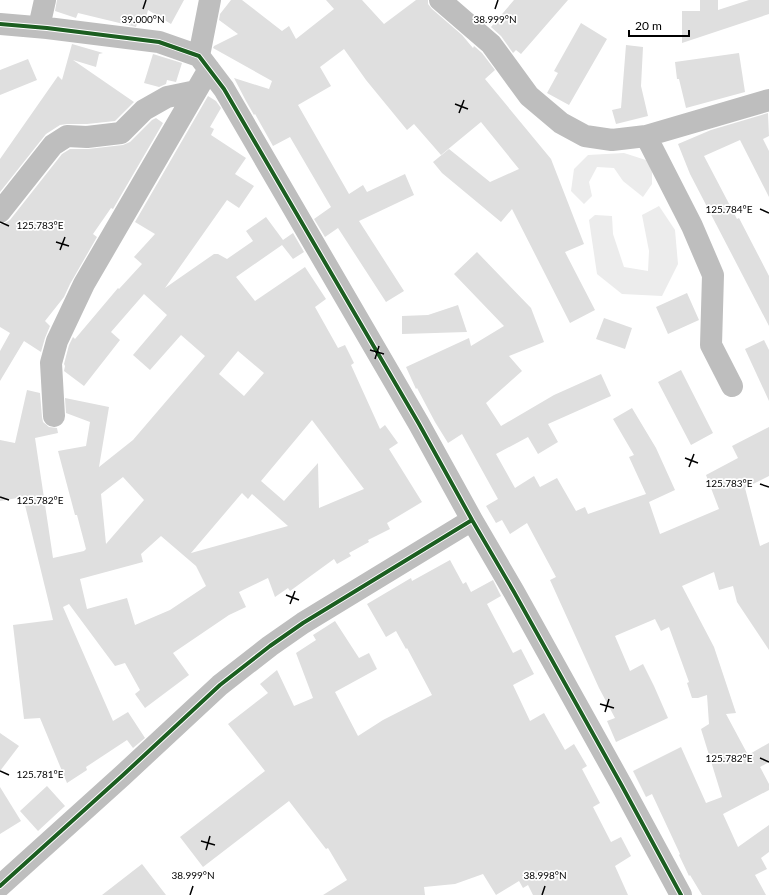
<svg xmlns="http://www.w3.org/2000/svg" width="769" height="895" font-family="Lato,sans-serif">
	<rect width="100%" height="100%" fill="#fff"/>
	<!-- green -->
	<path fill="#ececec" d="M 624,153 L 652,162 L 652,184 L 643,197 L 623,181 L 614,168 L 597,167 L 589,182 L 592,196 L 584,204 L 571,191 L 574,169 L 588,155 Z
		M 659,206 L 675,230 L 678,264 L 662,296 L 622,294 L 597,274 L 589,220 L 595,215 L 612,216 L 613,234 L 624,267 L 648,271 L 649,251 L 642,215 Z"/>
	<!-- building -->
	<path fill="#dfdfdf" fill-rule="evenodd" d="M 57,0 L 184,0 L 171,24 L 148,10 L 146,18 L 139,17 L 136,27 L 78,13 L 76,18 L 55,11 Z
		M 231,0 L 242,0 L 282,31 L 289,26 L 296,39 L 334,9 L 326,0 L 362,0 L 384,24 L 416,0 L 428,0 L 428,4 L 432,9 L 462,35 L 473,48 L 474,46 L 482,53 L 495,70 L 485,79 L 551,159 L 584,244 L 565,252 L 595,310 L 570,323 L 512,209 L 501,222 L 442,173 L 433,162 L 449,149 L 490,182 L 519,169 L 481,122 L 441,155 L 414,124 L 407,130 L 366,80 L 344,49 L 320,67 L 331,86 L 298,105 L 349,194 L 363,185 L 367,192 L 405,174 L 414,195 L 359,221 L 404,291 L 386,302 L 338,228 L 325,237 L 314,219 L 331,207 L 290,137 L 273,146 L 255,114 L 254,115 L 246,101 L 234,78 L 269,89 L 272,81 L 213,48 L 214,46 L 238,34 L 219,20 L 220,14 Z
		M 514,0 L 568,0 L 521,54 L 516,50 L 513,53 L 501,36 L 491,27 Z
		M 700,0 L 718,0 L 718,10 L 749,0 L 769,0 L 769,14 L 682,43 L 682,11 L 700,11 Z
		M 581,23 L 607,39 L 569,105 L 547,93 L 558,73 L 554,71 Z
		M 72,44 L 103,53 L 99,54 L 96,67 L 73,60 L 134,102 L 115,121 L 87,124 L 67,124 L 60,125 L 46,134 L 0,192 L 0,159 L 58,76 L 62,80 Z
		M 626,45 L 643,47 L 641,86 L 648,116 L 616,124 L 612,110 L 621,108 Z
		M 739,53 L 745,92 L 686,108 L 679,79 L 677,79 L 675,62 Z
		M 153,54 L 182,63 L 176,82 L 167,80 L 166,84 L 159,87 L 144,83 Z
		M 28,59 L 37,80 L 0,95 L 0,70 Z
		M 208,96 L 216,101 L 221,108 L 210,127 L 214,129 L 211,135 L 246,158 L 235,174 L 254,186 L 239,208 L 227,200 L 165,288 L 214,254 L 218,254 L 227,259 L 253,241 L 246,231 L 266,217 L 283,240 L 293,233 L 304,252 L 293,259 L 282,245 L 236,277 L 255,301 L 305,267 L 326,299 L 315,307 L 338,348 L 345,345 L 354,363 L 351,365 L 380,429 L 385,425 L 398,443 L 389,449 L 422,502 L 387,523 L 390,529 L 368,540 L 369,542 L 349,553 L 351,556 L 337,564 L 334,559 L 290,591 L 288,588 L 275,597 L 268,578 L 239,592 L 246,607 L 229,615 L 173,653 L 189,675 L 145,708 L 135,694 L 140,690 L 125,663 L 115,666 L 69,604 L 63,607 L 113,721 L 128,712 L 145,738 L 133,748 L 127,740 L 86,767 L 87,770 L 67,783 L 40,718 L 24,719 L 13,625 L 53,620 L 23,497 L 0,501 L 0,440 L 15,443 L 27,390 L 40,393 L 42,417 L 43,422 L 49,427 L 57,428 L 58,433 L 35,438 L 53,558 L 84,551 L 86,549 L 77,515 L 75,515 L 58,451 L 86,446 L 90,422 L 66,413 L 65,398 L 109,407 L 99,467 L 133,440 L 205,356 L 181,335 L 150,370 L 133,355 L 167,315 L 144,294 L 111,332 L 120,340 L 84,386 L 64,371 L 65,366 L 64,364 L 69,345 L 73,337 L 75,339 L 118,288 L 119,289 L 142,264 L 134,257 L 155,234 L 135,222 ZM 238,351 L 264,373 L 244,396 L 219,374 ZM 312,420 L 364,489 L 319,508 L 318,463 L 284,501 L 261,481 ZM 123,477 L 144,500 L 106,544 L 101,494 ZM 242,493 L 248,499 L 252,494 L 288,526 L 191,553 ZM 161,536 L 196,566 L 206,586 L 170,610 L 135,625 L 127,598 L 87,609 L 80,579 L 143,562 L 141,554 Z
		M 768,113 L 769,136 L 763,139 L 769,151 L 769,197 L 740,140 L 704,156 L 737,219 L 739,218 L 769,276 L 769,326 L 690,174 L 678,144 L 711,130 Z
		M 156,118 L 163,123 L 113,209 L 111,208 L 93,234 L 97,237 L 70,284 L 64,297 L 45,321 L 50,326 L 45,338 L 41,352 L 24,341 L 0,381 L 0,351 L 10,333 L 0,327 L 0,224 L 5,223 L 10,220 L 62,154 L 70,149 L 88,149 L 123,145 L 130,142 L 152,120 Z
		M 477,252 L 531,308 L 544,342 L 509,356 L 522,371 L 486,403 L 501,426 L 554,395 L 601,374 L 611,396 L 548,424 L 558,442 L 538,454 L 528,437 L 496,454 L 515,488 L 534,476 L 540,487 L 557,478 L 576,511 L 585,507 L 588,514 L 646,494 L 629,457 L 634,455 L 613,419 L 632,408 L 656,448 L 675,490 L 649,502 L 648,499 L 660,534 L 719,509 L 706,475 L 738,458 L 732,446 L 769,427 L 769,476 L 745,488 L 760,546 L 769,542 L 769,650 L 737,602 L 733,586 L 719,590 L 714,572 L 682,586 L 714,647 L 736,713 L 726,714 L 748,755 L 769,743 L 769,762 L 760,767 L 769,784 L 769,790 L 723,814 L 738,847 L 769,825 L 769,852 L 761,858 L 767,869 L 755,875 L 766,895 L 702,895 L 690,875 L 689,876 L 679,855 L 680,854 L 652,794 L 646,797 L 633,771 L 681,747 L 706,803 L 722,797 L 701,729 L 709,724 L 707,695 L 698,698 L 692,698 L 687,683 L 689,682 L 669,627 L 661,631 L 655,619 L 615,636 L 630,671 L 643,664 L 654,686 L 668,718 L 616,742 L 607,721 L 615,718 L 599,688 L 550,580 L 556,577 L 527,523 L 510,534 L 502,520 L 496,523 L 486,506 L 498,499 L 462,434 L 448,443 L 435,422 L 417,388 L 416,389 L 406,367 L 469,338 L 471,346 L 504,326 L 454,274 Z
		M 687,293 L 699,320 L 668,334 L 656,307 Z
		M 458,305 L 467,332 L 402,334 L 402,316 L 428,315 Z
		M 604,318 L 632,328 L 625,349 L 596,339 Z
		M 764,340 L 769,350 L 769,401 L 745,349 Z
		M 681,370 L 713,433 L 691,445 L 658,382 Z
		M 450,560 L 463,584 L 466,582 L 471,592 L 493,580 L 501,596 L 487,604 L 513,653 L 521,649 L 534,674 L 513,685 L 530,721 L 544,713 L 565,750 L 574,744 L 587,766 L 582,769 L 600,803 L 593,807 L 611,842 L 621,837 L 631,856 L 615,866 L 628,895 L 533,895 L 528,885 L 523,888 L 519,881 L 496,895 L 483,874 L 455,884 L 424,887 L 425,895 L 323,895 L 347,880 L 328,848 L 326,849 L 289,801 L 203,867 L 180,837 L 265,771 L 228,724 L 268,693 L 260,684 L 277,670 L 294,706 L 313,698 L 296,653 L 316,640 L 313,635 L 335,621 L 359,658 L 369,653 L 377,669 L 335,692 L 358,736 L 383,720 L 432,695 L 407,648 L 406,649 L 396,631 L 386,637 L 367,604 L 411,578 L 412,581 Z
		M 0,733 L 19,746 L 0,771 Z
		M 47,786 L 65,806 L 38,831 L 20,811 Z
		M 0,787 L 21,821 L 0,834 Z
		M 142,864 L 166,895 L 102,895 Z"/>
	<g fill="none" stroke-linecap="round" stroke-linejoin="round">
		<!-- minor -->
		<path stroke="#bebebe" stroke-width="22" d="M 440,0 L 491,44 L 529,96 L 561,123 L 585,136 L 612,140 L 646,136 L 769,100
			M 0,24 L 47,28 L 159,42 L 199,56 L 224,89 L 419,424 L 472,520 L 514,592 L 622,786 L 681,895
			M 39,27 L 45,0
			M 199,56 L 210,0
			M 646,136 L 692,226 L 713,275 L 711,345 L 732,386
			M 0,212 L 53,145 L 67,136 L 87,137 L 121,133 L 144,110 L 167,97 L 196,91
			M 54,416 L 51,363 L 57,341 L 84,284 L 209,69
			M 0,886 L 122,776 L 220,685 L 270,646 L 303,623 L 472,520"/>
		<defs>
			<path id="cycleway" d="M 0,24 L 47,28 L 159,42 L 199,56 L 224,89 L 419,424 L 472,520 L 514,592 L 622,786 L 681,895
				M 0,886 L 122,776 L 220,685 L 270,646 L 303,623 L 472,520"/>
		</defs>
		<!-- cycleway casing -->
		<use href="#cycleway" stroke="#fff" stroke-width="6"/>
		<!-- cycleway -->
		<use href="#cycleway" stroke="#1b5e20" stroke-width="4"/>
	</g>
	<!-- ticks -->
	<path fill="none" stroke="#000" stroke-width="1.5" d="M 143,9 L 146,0M 495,9 L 498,0M 455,104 L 468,109M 459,113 L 464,100M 760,209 L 769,213M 0,222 L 9,226M 56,242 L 69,246M 60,250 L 65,237M 370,350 L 384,354M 375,359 L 379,346M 685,458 L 698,463M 689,467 L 694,454M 760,484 L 769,487M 0,497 L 9,500M 286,595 L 299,600M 290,604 L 295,591M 600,704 L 614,708M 605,712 L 609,699M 760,758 L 769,762M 0,771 L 9,775M 201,841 L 215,845M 206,850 L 210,836M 190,895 L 193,886M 542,895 L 545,886"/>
	<g font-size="10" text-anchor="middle" fill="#000" stroke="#fff" stroke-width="3.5" stroke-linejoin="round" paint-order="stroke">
		<text x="143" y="23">39.000°N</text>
		<text x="495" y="23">38.999°N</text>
		<text x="729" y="213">125.784°E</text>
		<text x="40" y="229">125.783°E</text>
		<text x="729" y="487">125.783°E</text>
		<text x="40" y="504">125.782°E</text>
		<text x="729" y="762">125.782°E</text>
		<text x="40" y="778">125.781°E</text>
		<text x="193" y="879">38.999°N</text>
		<text x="545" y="879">38.998°N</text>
	</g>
	<!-- scale -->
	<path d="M629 30v6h60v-6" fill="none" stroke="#000000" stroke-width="2"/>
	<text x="635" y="30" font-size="12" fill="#000000" stroke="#ffffff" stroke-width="3" paint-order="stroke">20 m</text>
</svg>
